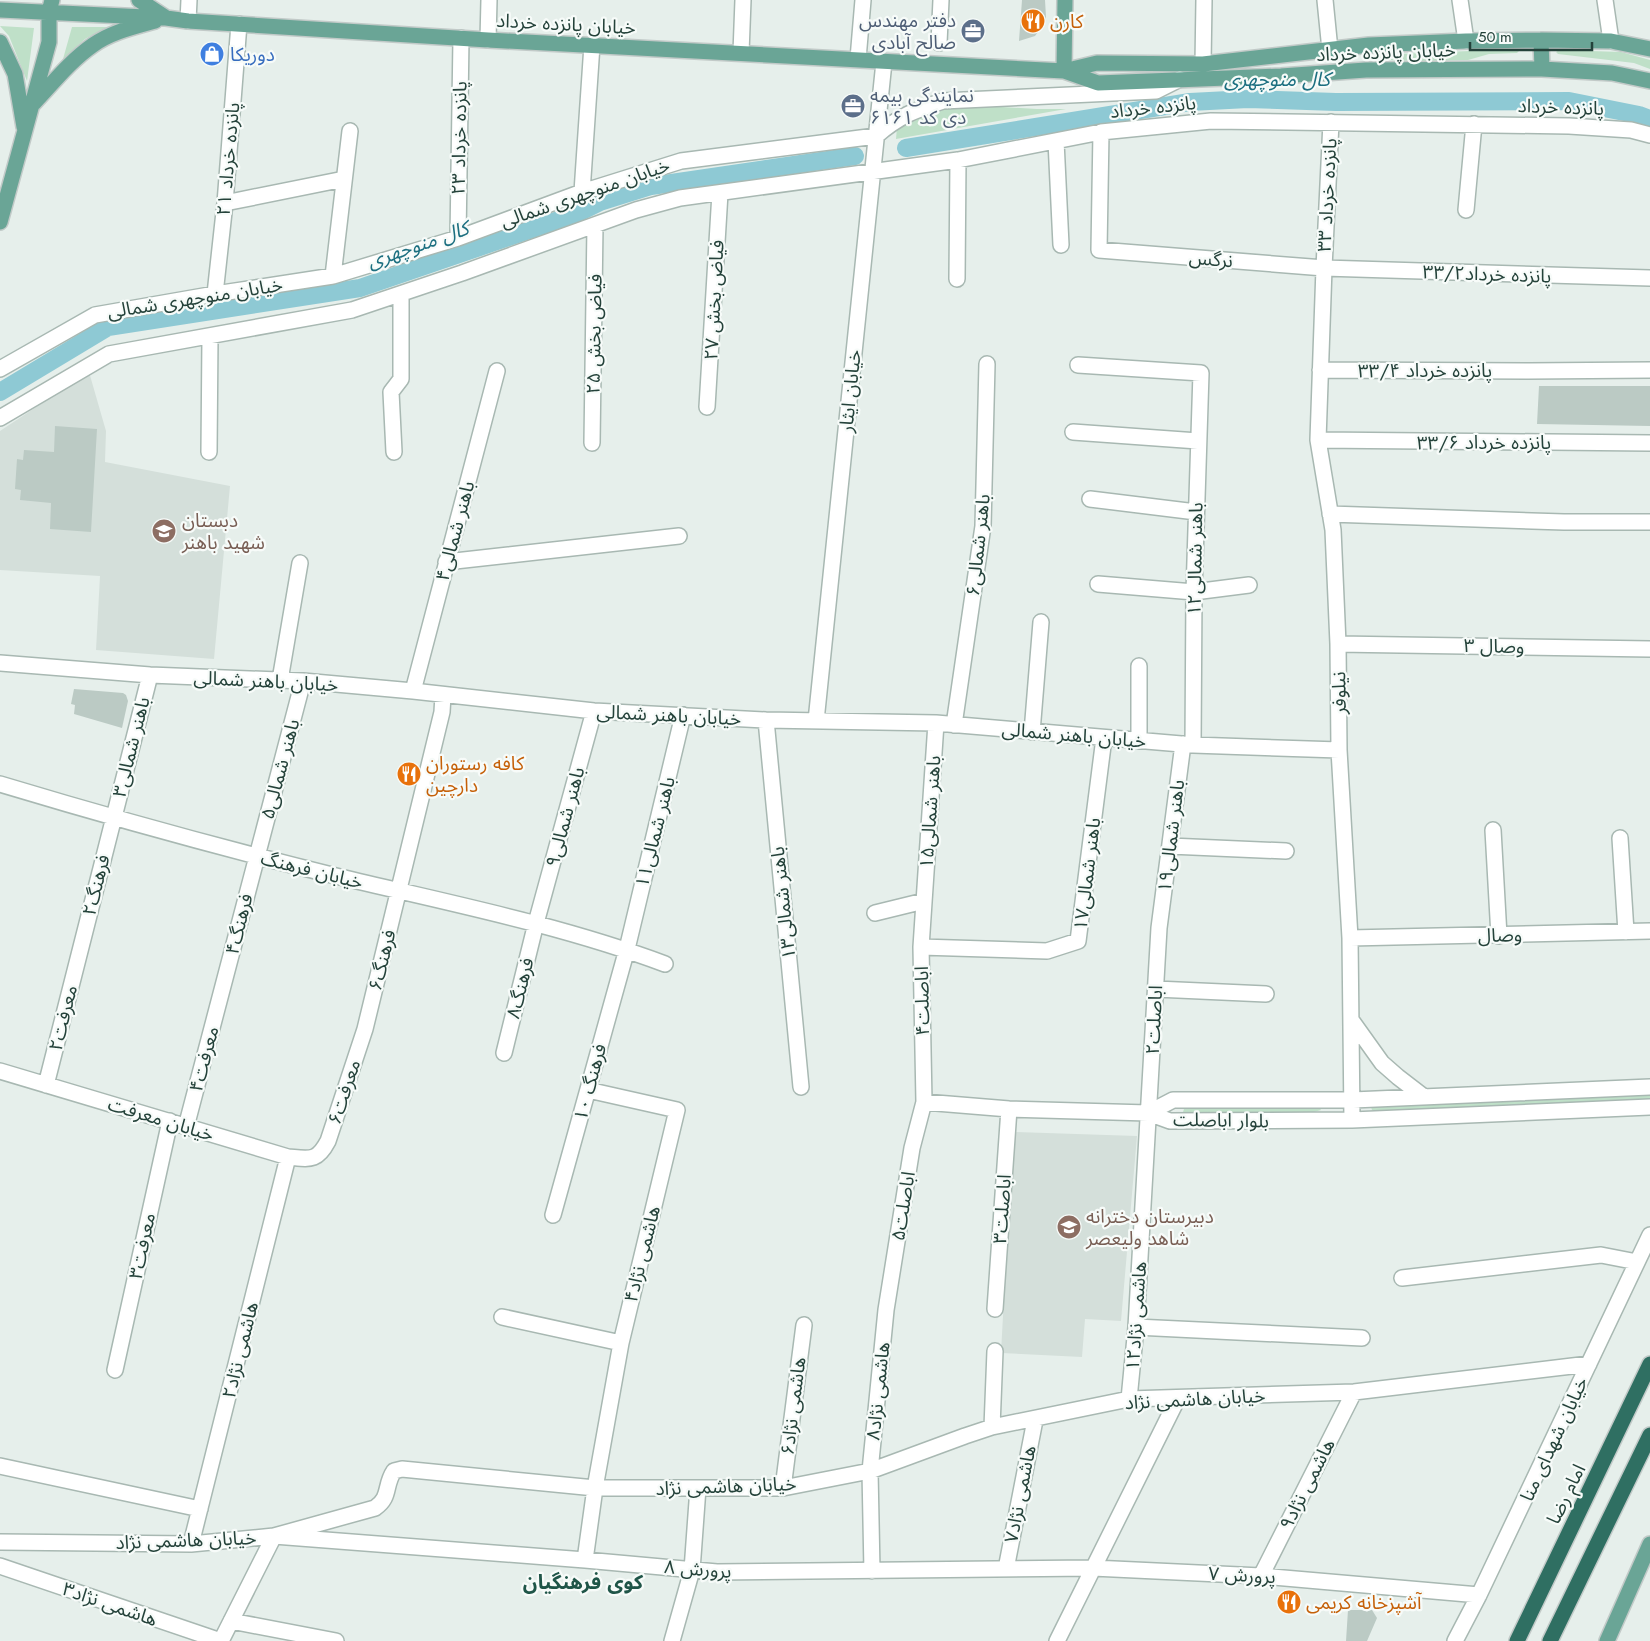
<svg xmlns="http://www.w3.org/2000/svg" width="1650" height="1641" font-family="Jost,'Noto Sans Arabic',sans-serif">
	<rect width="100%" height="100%" fill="#e6efeb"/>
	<!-- built -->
	<path fill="#d4dfda" d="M 89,372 L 106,431 L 105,462 L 230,486 L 214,659 L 96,650 L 100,576 L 0,570 L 0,431 Z
		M 1013,1132 L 1137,1136 L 1121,1321 L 1085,1319 L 1082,1357 L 1001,1353 Z"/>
	<!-- green -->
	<path fill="#bfe0c8" d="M 0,26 L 34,28 L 27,81 L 9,36 Z
		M 72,27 L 107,27 L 85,39 L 63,59 Z
		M 1517,49 L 1519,51 L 1517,53 L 1489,54 L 1468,60 L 1416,61 L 1387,60 L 1374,57 L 1375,55 Z
		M 1559,50 L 1621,52 L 1650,60 L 1650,69 L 1634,63 L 1558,54 L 1556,52 Z
		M 986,106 L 1037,109 L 1066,109 L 896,139 L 897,127 L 919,115 L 946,107 Z
		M 1650,1093 L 1650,1101 L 1375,1112 L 1372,1110 L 1371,1107 L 1374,1105 Z
		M 1315,1106 L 1319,1107 L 1321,1110 L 1314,1112 L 1189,1116 L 1183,1112 L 1184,1109 L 1188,1108 Z"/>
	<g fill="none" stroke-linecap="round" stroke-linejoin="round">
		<!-- canal -->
		<path stroke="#8ec9d4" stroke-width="18" d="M 906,148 L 1190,102 L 1248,99 L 1336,102 L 1569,101 L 1639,115 L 1650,119
			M 0,392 L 108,327 L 360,288 L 576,214 L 600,202 L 651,186 L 855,156"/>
	</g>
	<!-- building -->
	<path fill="#bbcac4" d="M 1022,0 L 1045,0 L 1046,17 L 1043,25 L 1035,36 L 1019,41 Z
		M 1539,386 L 1650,386 L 1650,426 L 1537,424 Z
		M 55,426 L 97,429 L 91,532 L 50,529 L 51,503 L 20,500 L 21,490 L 15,489 L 17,459 L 23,460 L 24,450 L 54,452 Z
		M 74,689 L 123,693 L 126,695 L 128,701 L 122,728 L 74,714 L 75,705 L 71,704 Z
		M 1348,1610 L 1372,1610 L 1377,1618 L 1367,1641 L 1346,1641 Z"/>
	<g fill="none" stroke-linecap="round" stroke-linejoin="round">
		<defs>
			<path id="minor" d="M 1325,0 L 1330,50
				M 1460,0 L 1466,41
				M 1605,0 L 1611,41
				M 188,21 L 189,0
				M 488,40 L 489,0
				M 939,43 L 941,0
				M 741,53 L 743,0
				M 858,59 L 863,0
				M 1203,64 L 1204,0
				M 1331,122 L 1324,268 L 1318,440 L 1333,530 L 1338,644 L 1339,750 L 1350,938 L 1352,1120
				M 1101,132 L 1099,250 L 1324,268 L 1650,278
				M 1056,141 L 1061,245
				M 582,192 L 592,45
				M 225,203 L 344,179
				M 1466,210 L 1474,124
				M 458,238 L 461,38
				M 333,276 L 350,131
				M 957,279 L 958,160
				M 215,294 L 225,203 L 239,24
				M 1078,365 L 1201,373 L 1194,592 L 1193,745
				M 0,369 L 95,315 L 215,294 L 333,276 L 458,238 L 582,192 L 681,161 L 876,136 C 899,116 915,110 943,101 L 1156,91 L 1180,79
				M 1320,370 L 1529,371 L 1650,370
				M 707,407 L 720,193
				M 0,418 L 109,354 L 352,310 L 462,273 L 636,210 L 680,198 L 958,160 L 1101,132 L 1211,121 L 1569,126 L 1631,130 L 1650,135
				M 1073,432 L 1198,441
				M 1318,440 L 1650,443
				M 592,443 L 595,225
				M 209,452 L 210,337
				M 394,452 L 391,392 L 401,379 L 401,294
				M 1090,499 L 1196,512
				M 1330,514 L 1564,522 L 1650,522
				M 446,562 L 679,536
				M 1098,584 L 1194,592 L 1249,585
				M 1338,644 L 1650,649
				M 0,663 L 150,675 L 303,681 L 413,691 L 594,711 L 766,720 L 936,723 L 1193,745 L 1339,750
				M 1139,666 L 1139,741
				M 280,680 L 300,563
				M 413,691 L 497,371
				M 766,720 L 801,1087
				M 816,721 L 884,62
				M 954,725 L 983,526 L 987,364
				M 1032,732 L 1041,622
				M 0,784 C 113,818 225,849 340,877 C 449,903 560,925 665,964
				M 1493,830 L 1499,936
				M 1620,838 L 1626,932
				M 1170,846 L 1286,851
				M 875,913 L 924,901
				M 1350,938 L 1650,931
				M 921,947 L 1047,951 L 1078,941 L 1104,738
				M 1156,989 L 1266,994
				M 1352,1021 L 1382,1063 L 1398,1077 L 1424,1097
				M 504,1053 L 536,923 L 594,711
				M 0,1071 L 288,1157 C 310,1159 317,1162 328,1141 L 365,1029 L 442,712 L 443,695
				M 46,1085 L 150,675
				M 924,1102 L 1009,1109 L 1148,1113 L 1170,1121 L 1352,1120 L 1650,1107
				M 1148,1113 L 1173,1100 L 1353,1100 L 1650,1087
				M 186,1127 L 303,681
				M 553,1215 L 627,949 L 683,715
				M 1402,1278 L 1601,1255 L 1637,1262
				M 995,1309 L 1009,1109
				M 502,1317 L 621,1343
				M 1136,1327 L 1362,1338
				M 115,1370 L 170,1121
				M 1129,1399 L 1136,1327 L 1159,928 L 1183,744
				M 992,1427 L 995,1351
				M 0,1466 L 200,1509
				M 783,1488 L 804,1325
				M 0,1542 L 191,1544 L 274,1536 L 375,1508 C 391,1497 384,1486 394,1471 L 402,1469 L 595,1488 L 783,1488 L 870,1471 L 965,1436 L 992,1427 L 1129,1399 L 1354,1392 L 1589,1364
				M 191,1544 L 288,1157
				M 585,1560 L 595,1488 L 621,1343 L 677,1110 L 588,1090
				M 0,1566 L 221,1641
				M 1006,1569 L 1035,1420
				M 872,1571 L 870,1471 L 886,1310 L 912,1148 L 924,1102 L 921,947 L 936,723
				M 1261,1576 L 1354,1392
				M 231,1621 L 336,1641
				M 221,1641 L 274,1536 L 585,1560 L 717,1572 L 1093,1568 L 1261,1576 L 1479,1595
				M 672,1641 L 692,1570 L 698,1488
				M 1057,1641 L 1178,1398
				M 1455,1641 L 1479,1595 L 1650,1235"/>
			<path id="major" d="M 139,0 L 165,17
				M 0,10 L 166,18 L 188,21 L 488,40 L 1064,71 L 1098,83 L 1281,76 L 1366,70 L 1542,69 L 1612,73 L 1650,81
				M 1541,40 L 1542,69
				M 0,42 L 15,74 L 24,127
				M 1064,71 L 1097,63 L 1203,64 L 1369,45 L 1466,41 L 1541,40 L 1611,41 L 1650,49
				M 1064,71 L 1065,0
				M 34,103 C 53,83 70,61 93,45 C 111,32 134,27 155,21
				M 0,222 L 49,42 L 49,12 L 52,0
				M 1607,1641 L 1650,1544"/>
			<path id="highway" d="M 1517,1641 L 1650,1364
				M 1550,1641 L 1650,1435"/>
		</defs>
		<!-- minor casing -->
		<use href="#minor" stroke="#a8b8b2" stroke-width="18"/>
		<!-- major casing -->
		<use href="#major" stroke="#c2cac8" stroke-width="18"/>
		<!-- highway casing -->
		<use href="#highway" stroke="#c2cac8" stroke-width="18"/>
		<!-- minor -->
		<use href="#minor" stroke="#fff" stroke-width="15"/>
		<!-- major -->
		<use href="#major" stroke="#6aa596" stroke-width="15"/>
		<!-- highway -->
		<use href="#highway" stroke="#2f6f62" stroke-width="15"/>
	</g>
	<!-- icons -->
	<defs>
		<symbol id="restaurant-disc" viewBox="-11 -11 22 22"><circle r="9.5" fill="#e8710a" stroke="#f7fbf9"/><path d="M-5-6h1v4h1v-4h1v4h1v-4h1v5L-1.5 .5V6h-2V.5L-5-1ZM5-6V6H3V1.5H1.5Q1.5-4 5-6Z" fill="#fff"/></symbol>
		<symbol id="office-disc" viewBox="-11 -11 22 22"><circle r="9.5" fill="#5c6f8a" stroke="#f7fbf9"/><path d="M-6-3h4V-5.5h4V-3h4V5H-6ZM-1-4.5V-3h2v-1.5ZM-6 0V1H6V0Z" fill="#fff"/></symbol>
		<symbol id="shop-disc" viewBox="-11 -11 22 22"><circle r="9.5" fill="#3f7fe0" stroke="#f7fbf9"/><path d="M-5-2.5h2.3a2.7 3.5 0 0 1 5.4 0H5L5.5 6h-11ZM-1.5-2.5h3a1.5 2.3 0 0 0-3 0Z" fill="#fff"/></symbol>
		<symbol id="school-disc" viewBox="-11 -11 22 22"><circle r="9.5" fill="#8d6e63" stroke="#f7fbf9"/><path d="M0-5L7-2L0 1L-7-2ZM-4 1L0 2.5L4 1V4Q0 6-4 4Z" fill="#fff"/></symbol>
	</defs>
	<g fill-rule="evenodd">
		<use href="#restaurant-disc" x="1019" y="7" width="28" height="28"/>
		<use href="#office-disc" x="959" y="17" width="28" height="28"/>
		<use href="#shop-disc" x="198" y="40" width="28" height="28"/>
		<use href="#office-disc" x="839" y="92" width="28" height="28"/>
		<use href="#school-disc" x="150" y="517" width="28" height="28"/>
		<use href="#restaurant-disc" x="395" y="760" width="28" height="28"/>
		<use href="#school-disc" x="1055" y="1213" width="28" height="28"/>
		<use href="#restaurant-disc" x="1275" y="1588" width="28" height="28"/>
	</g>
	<g text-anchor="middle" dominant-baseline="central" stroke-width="4.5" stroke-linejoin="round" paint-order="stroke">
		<!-- service labels -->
		<g font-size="19" fill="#4e5e75" stroke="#f7fbf9" text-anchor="end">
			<text x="956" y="20">دفتر مهندس<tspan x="956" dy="22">صالح آبادی</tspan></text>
			<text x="870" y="95" text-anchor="start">نمایندگی بیمه<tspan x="870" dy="22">دی کد ۶۱۶۱</tspan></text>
		</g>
		<!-- food labels -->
		<g font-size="19" fill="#c56008" stroke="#f7fbf9" text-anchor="start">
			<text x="1050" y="21">کارن</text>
			<text x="426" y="763">کافه رستوران<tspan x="426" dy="22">دارچین</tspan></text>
			<text x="1306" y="1602">آشپزخانه کریمی</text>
		</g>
		<!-- street labels -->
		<g font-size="19" fill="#24423a" stroke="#f7fbf9">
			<text transform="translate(566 24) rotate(3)">خیابان پانزده خرداد</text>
			<text transform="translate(1386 52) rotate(-2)">خیابان پانزده خرداد</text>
			<text transform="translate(1153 107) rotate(-6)">پانزده خرداد</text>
			<text transform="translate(1561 107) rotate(2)">پانزده خرداد</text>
			<text transform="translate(459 138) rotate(-89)">پانزده خرداد ۲۳</text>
			<text transform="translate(228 159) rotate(-85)">پانزده خرداد ۲۱</text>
			<text transform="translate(585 193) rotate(-19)">خیابان منوچهری شمالی</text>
			<text transform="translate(1327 195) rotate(-87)">پانزده خرداد ۳۳</text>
			<text transform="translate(1211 259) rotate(5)">نرگس</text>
			<text transform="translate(1487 274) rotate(2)">پانزده خرداد۳۳/۲</text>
			<text transform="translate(195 298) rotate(-9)">خیابان منوچهری شمالی</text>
			<text transform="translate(714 300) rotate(-87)">فیاض بخش ۲۷</text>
			<text transform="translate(594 334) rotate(-89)">فیاض بخش ۲۵</text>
			<text x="1425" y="370">پانزده خرداد ۳۳/۴</text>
			<text transform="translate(850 391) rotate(-84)">خیابان ایثار</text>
			<text x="1484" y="442">پانزده خرداد ۳۳/۶</text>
			<text transform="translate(455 531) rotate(-75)">باهنر شمالی۴</text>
			<text transform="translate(978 545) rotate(-84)">باهنر شمالی۶</text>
			<text transform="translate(1195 559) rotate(-89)">باهنر شمالی۱۲</text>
			<text transform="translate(1494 646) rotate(1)">وصال ۳</text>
			<text transform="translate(266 681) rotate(3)">خیابان باهنر شمالی</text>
			<text transform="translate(1339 693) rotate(-91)">نیلوفر</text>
			<text transform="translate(669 715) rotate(3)">خیابان باهنر شمالی</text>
			<text transform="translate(1074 735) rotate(5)">خیابان باهنر شمالی</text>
			<text transform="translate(131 747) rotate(-76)">باهنر شمالی۳</text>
			<text transform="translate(280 769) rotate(-75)">باهنر شمالی۵</text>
			<text transform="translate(930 812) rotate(-86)">باهنر شمالی۱۵</text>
			<text transform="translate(565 817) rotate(-75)">باهنر شمالی۹</text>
			<text transform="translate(655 832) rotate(-76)">باهنر شمالی۱۱</text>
			<text transform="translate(1171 836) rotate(-83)">باهنر شمالی۱۹</text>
			<text transform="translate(312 870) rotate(14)">خیابان فرهنگ</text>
			<text transform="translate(1087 874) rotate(-83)">باهنر شمالی۱۷</text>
			<text transform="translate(96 885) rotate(-76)">فرهنگ۲</text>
			<text transform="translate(783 903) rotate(-96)">باهنر شمالی۱۳</text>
			<text transform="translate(239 924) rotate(-76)">فرهنگ۴</text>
			<text transform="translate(1500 935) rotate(-1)">وصال</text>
			<text transform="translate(382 960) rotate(-76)">فرهنگ۶</text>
			<text transform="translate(520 988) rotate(-76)">فرهنگ۸</text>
			<text transform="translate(922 1001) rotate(-91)">اباصلت۴</text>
			<text transform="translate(63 1018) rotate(-76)">معرفت۲</text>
			<text transform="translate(1154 1020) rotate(-87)">اباصلت۲</text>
			<text transform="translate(204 1059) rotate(-75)">معرفت۴</text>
			<text transform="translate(590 1082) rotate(-75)">فرهنگ ۱۰</text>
			<text transform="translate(344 1092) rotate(-72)">معرفت۶</text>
			<text transform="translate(161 1119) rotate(17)">خیابان معرفت</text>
			<text transform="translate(1221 1120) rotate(1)">بلوار اباصلت</text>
			<text transform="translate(903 1206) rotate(-81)">اباصلت۵</text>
			<text transform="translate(1002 1209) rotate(-86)">اباصلت۳</text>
			<text transform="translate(142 1246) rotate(-78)">معرفت۳</text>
			<text transform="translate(642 1254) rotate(-76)">هاشمی نژاد۴</text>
			<text transform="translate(1136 1316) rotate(-86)">هاشمی نژاد۱۲</text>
			<text transform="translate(240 1350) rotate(-76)">هاشمی نژاد۲</text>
			<text transform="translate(878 1391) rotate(-84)">هاشمی نژاد۸</text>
			<text transform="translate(1195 1399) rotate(-3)">خیابان هاشمی نژاد</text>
			<text transform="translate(793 1406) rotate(-83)">هاشمی نژاد۶</text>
			<text transform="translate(1554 1439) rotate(-65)">خیابان شهدای منا</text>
			<text transform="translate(1307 1484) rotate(-63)">هاشمی نژاد۹</text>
			<text transform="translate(726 1486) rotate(-2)">خیابان هاشمی نژاد</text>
			<text transform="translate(1020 1494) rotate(-79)">هاشمی نژاد۷</text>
			<text transform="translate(1566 1494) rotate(-64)">امام رضا</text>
			<text transform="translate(186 1540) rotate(-2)">خیابان هاشمی نژاد</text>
			<text transform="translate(698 1569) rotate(4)">پرورش ۸</text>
			<text transform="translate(1242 1575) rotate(3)">پرورش ۷</text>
			<text transform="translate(110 1604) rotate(19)">هاشمی نژاد۳</text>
		</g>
		<!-- shop labels -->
		<g font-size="19" fill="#366cbe" stroke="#f7fbf9" text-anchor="start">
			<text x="230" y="54">دوریکا</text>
		</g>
		<!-- education labels -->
		<g font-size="19" fill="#785e54" stroke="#f7fbf9" text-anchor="start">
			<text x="182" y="520">دبستان<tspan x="182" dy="22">شهید باهنر</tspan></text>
			<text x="1086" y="1216">دبیرستان دخترانه<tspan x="1086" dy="22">شاهد ولیعصر</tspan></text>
		</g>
		<!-- water labels -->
		<g font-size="20" font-style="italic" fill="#1c6f80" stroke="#f7fbf9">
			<text x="1277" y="79">کال منوچهری</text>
			<text transform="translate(418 245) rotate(-19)">کال منوچهری</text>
		</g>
		<!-- neighbourhood labels -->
		<g font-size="20" font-weight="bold" fill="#1f5548" stroke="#f7fbf9">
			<text x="583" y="1582">کوی فرهنگیان</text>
		</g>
	</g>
	<!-- scale -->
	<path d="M1470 42v8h122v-8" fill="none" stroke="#24423a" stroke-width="2.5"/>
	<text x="1478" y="42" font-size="15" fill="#24423a" stroke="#f7fbf9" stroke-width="4" paint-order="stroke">50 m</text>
</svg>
